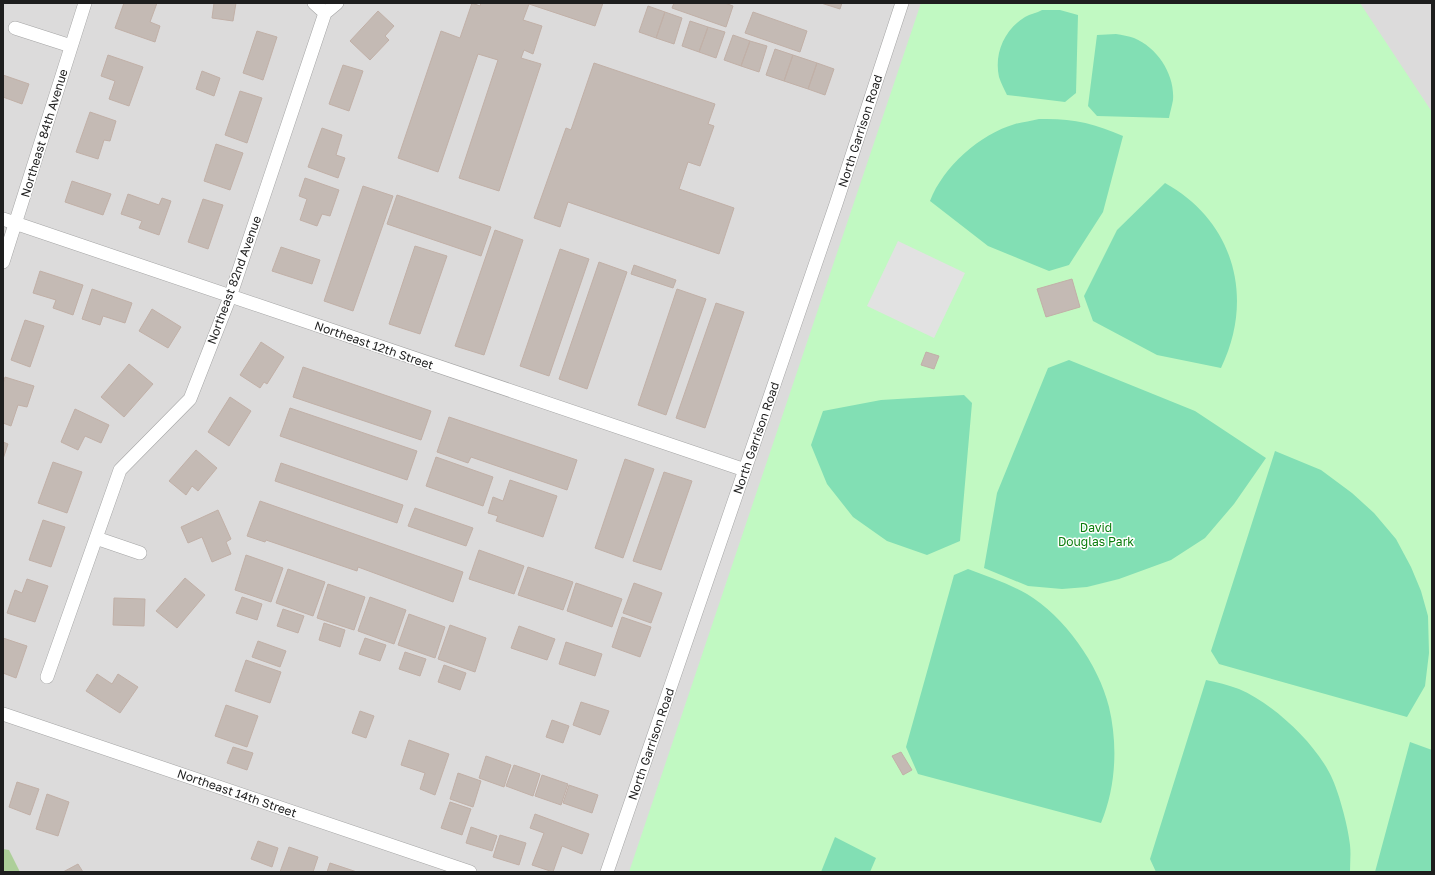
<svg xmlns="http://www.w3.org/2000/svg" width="1435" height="875" font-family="'Golos Text',sans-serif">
	<rect width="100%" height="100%" fill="#efebe4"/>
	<!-- residential -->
	<path fill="#dcdbdb" d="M 3,3 L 1432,3 L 1432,872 L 3,872 Z"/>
	<!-- forest -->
	<path fill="#adcf99" d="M 3,849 L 9,850 L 20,872 L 3,872 Z"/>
	<!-- park -->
	<path fill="#c1f9c2" d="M 921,3 L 1360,3 L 1432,112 L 1432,872 L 629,872 Z"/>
	<!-- pitch -->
	<path fill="#82dfb4" d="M 1042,10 L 1060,10 L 1078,15 L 1076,93 L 1065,102 L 1007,95 C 1004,89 1001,83 999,77 C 994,54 1004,30 1025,17 C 1030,14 1037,13 1042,10 Z
		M 1116,34 C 1122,35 1129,36 1134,38 C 1158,48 1175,75 1173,100 C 1172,106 1170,112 1169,118 L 1097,116 L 1088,106 L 1097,35 Z
		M 1039,119 C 1071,118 1094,123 1123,136 L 1103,212 L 1069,265 L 1049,271 L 988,246 L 930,201 C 943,167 980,134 1015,124 C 1023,122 1031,121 1039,119 Z
		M 1165,183 C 1234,221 1255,298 1221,368 L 1157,355 L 1093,321 L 1084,296 L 1117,230 Z
		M 1069,360 L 1195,411 L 1266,458 L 1234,504 L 1205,538 L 1171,560 L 1119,579 L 1087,587 L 1062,589 L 1028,586 L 984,568 L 997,493 L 1048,368 Z
		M 964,395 L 972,403 L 960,541 L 927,555 L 887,541 L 853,517 L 827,484 L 811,445 L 823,411 L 881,400 Z
		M 1275,451 L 1321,470 L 1352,493 L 1374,513 L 1396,539 L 1411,567 L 1421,591 L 1428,616 L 1429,653 L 1425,686 L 1407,717 L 1219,664 L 1211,651 Z
		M 968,569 C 988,577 1008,583 1027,594 C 1064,616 1099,665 1109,707 C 1118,745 1116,787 1101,823 L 918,774 L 906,747 L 954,575 Z
		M 1206,680 C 1217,682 1228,685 1239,689 C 1272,703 1312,740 1329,772 C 1338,788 1348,826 1350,845 C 1351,854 1350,863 1350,872 L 1156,872 L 1150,859 Z
		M 1410,742 L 1432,750 L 1432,872 L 1375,872 Z
		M 835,837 L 876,858 L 870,872 L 821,872 Z"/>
	<!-- parking -->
	<path fill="#e2e2e2" d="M 898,241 L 965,273 L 934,338 L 867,306 Z"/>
	<!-- building -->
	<path fill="#c4bab4" stroke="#c1b0a7" d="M 124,3 L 157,3 L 150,22 L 160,26 L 155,42 L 115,28 Z
		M 214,3 L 236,3 L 233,21 L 212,18 Z
		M 472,3 L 480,6 L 481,3 L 603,3 L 595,26 L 529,4 L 523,20 L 542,26 L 533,54 L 524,50 L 521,58 L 541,64 L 499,191 L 459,178 L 498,60 L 478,54 L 438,172 L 398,158 L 441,31 L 460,38 Z
		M 674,3 L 725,3 L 733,6 L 726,27 L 672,8 Z
		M 821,3 L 842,3 L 840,9 Z
		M 648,6 L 665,12 L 656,38 L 639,32 Z
		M 378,11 L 394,26 L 385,36 L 389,40 L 370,60 L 350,41 Z
		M 665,12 L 682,18 L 674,44 L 656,38 Z
		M 753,12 L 807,31 L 800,52 L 745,33 Z
		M 690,21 L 708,27 L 699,52 L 682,46 Z
		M 708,27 L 725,32 L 716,58 L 699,52 Z
		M 257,31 L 277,37 L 263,80 L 243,73 Z
		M 733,35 L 750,41 L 741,66 L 724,60 Z
		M 750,41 L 767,46 L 759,72 L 741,66 Z
		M 775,49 L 793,55 L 784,81 L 766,75 Z
		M 108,55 L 143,67 L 129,106 L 109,99 L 115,81 L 101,76 Z
		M 793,55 L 817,63 L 808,89 L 784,81 Z
		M 594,63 L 715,104 L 708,124 L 714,126 L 700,166 L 688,162 L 679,189 L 734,208 L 719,254 L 568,202 L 560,227 L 534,218 L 566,128 L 571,130 Z
		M 817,63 L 834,69 L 825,95 L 808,89 Z
		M 343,65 L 363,71 L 349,111 L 329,104 Z
		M 202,71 L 220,78 L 214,96 L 196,89 Z
		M 3,75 L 29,84 L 22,104 L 3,97 Z
		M 240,91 L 262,98 L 247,143 L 225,135 Z
		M 90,112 L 116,121 L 110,141 L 104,140 L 98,159 L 76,152 Z
		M 322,128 L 342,135 L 336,155 L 345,158 L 338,178 L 308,167 Z
		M 216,144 L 243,153 L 230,190 L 204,181 Z
		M 305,178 L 339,190 L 330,216 L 322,214 L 317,226 L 300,220 L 307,199 L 299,196 Z
		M 72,181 L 111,194 L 103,215 L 65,202 Z
		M 363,186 L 393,196 L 353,311 L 324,301 Z
		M 128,194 L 159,205 L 162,198 L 171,201 L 159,235 L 139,228 L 142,221 L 121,214 Z
		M 397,195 L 491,227 L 481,256 L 387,224 Z
		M 203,199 L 223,205 L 208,249 L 188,242 Z
		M 495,230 L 523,240 L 484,355 L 455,346 Z
		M 415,246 L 447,256 L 420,334 L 389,324 Z
		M 281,247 L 320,260 L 312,284 L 272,271 Z
		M 560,249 L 589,259 L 549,376 L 520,366 Z
		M 599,262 L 627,272 L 587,389 L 559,379 Z
		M 634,265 L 676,280 L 673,288 L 631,274 Z
		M 40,271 L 83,285 L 73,315 L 53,308 L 56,300 L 33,293 Z
		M 1072,279 L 1080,307 L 1046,317 L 1037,289 Z
		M 92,289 L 132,303 L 125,323 L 103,316 L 100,325 L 82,319 Z
		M 677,289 L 706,299 L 666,415 L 638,405 Z
		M 716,303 L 744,312 L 705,428 L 676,418 Z
		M 152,309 L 181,327 L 168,348 L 139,331 Z
		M 25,320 L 44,326 L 30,367 L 11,360 Z
		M 261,342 L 284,357 L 267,384 L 264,382 L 260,388 L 240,375 Z
		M 926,352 L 939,356 L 934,369 L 921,365 Z
		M 129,364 L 153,384 L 124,417 L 101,397 Z
		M 303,367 L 431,411 L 421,440 L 293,397 Z
		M 5,377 L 34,386 L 27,407 L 18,405 L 11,426 L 3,423 L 3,384 Z
		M 230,397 L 251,411 L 229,446 L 208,432 Z
		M 290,408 L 417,451 L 407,480 L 280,436 Z
		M 75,409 L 109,425 L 101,443 L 85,436 L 78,450 L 61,442 Z
		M 449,417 L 577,460 L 567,490 L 471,457 L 468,463 L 437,452 Z
		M 3,442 L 8,444 L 3,459 Z
		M 196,450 L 217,468 L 198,491 L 192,486 L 186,495 L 169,481 Z
		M 436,457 L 493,477 L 483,506 L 426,486 Z
		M 625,459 L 654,469 L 623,558 L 595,548 Z
		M 53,462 L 82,472 L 67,513 L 38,503 Z
		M 281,463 L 403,505 L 397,523 L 275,481 Z
		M 664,472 L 692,481 L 661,570 L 633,561 Z
		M 510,480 L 557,496 L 543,537 L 496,521 L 498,516 L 488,513 L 493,497 L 503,501 Z
		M 260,501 L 463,572 L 453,602 L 358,567 L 357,571 L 266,540 L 265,542 L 247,536 Z
		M 415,508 L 473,528 L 466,546 L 408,526 Z
		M 218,510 L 231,539 L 226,542 L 231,554 L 212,562 L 202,537 L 188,543 L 181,527 Z
		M 43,520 L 65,527 L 51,567 L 29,560 Z
		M 479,550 L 524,566 L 514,594 L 469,579 Z
		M 246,555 L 283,568 L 271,602 L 235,590 Z
		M 528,567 L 573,582 L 563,610 L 518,595 Z
		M 288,569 L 325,582 L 313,616 L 276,603 Z
		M 185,578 L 205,595 L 177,628 L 156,611 Z
		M 27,579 L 48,586 L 35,622 L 7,613 L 15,590 L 22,593 Z
		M 576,583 L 622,599 L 612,627 L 567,611 Z
		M 634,583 L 662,593 L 651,623 L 623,613 Z
		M 328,584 L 365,597 L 354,630 L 317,618 Z
		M 242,597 L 262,604 L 257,620 L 236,613 Z
		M 370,597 L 406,610 L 394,644 L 358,631 Z
		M 114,598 L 145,599 L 144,626 L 113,625 Z
		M 283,609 L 304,616 L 298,633 L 277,626 Z
		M 409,614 L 445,627 L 435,658 L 398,645 Z
		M 622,617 L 651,627 L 640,657 L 612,647 Z
		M 324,623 L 345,630 L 340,647 L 319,640 Z
		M 450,625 L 486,638 L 475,672 L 438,659 Z
		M 519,626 L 555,639 L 547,660 L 511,648 Z
		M 3,638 L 27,646 L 16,678 L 3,673 Z
		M 365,638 L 386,645 L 380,661 L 359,654 Z
		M 258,641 L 286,651 L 280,667 L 252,657 Z
		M 566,642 L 602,654 L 595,676 L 559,664 Z
		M 405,652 L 426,659 L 420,676 L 399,669 Z
		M 246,660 L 281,672 L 270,703 L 235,691 Z
		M 444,665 L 466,673 L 460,690 L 438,682 Z
		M 97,674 L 112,684 L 118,674 L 138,687 L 120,713 L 86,691 Z
		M 581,702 L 609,711 L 600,735 L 573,725 Z
		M 226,705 L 258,716 L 247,747 L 215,736 Z
		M 360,711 L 374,716 L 366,738 L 352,733 Z
		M 552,720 L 569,726 L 563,743 L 546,737 Z
		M 409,740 L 449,754 L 435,795 L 420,789 L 425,773 L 401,765 Z
		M 233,747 L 253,753 L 247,770 L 227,763 Z
		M 901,752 L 912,770 L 903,775 L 892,756 Z
		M 486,756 L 511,765 L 504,787 L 479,778 Z
		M 514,765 L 540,774 L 533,796 L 506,786 Z
		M 458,773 L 481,781 L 473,807 L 450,799 Z
		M 542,775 L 568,784 L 561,805 L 535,796 Z
		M 17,782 L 39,789 L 30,815 L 9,807 Z
		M 569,785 L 598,795 L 592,813 L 563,803 Z
		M 47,794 L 69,802 L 58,836 L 36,829 Z
		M 450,802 L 471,809 L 462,835 L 441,828 Z
		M 535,814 L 589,834 L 582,854 L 562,846 L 553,872 L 532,865 L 544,833 L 530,828 Z
		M 471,827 L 497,836 L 492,851 L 466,843 Z
		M 500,835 L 526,843 L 519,865 L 493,857 Z
		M 258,841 L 278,848 L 272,867 L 251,859 Z
		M 289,847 L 318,857 L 313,872 L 280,872 Z
		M 330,863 L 357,872 L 327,872 Z
		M 78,864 L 83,872 L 63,872 Z"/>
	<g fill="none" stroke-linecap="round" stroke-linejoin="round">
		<defs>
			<path id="street" d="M 314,3 L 325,13
				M 15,28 L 71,46
				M 3,219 L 745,470
				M 3,262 L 85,3
				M 96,538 L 140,553
				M 47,677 L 120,470 L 190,399 L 230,297 L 325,13 L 337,3
				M 3,714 L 470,872
				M 607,872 L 836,204 L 902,3"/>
		</defs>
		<!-- street casing -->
		<use href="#street" stroke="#a5a5a5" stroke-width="14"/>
		<!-- street -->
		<use href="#street" stroke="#fff" stroke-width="13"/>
	</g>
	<g text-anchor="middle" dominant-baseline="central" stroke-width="3" stroke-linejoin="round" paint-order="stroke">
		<!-- street labels -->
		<g font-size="12" fill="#1e1e1e" stroke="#fff">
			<text transform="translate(860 131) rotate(-72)">North Garrison Road</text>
			<text transform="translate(44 133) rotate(-73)">Northeast 84th Avenue</text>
			<text transform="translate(234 280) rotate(-70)">Northeast 82nd Avenue</text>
			<text transform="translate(374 345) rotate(19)">Northeast 12th Street</text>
			<text transform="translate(756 438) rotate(-71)">North Garrison Road</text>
			<text transform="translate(651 744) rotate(-71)">North Garrison Road</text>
			<text transform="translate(237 793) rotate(19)">Northeast 14th Street</text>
		</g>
		<!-- park labels -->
		<g font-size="12" fill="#0b7d0d" stroke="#fff">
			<text x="1096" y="527">David<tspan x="1096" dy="14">Douglas Park</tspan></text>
		</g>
	</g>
	<!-- border -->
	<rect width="1435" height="875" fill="none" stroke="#1e1e1e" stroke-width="8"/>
</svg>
